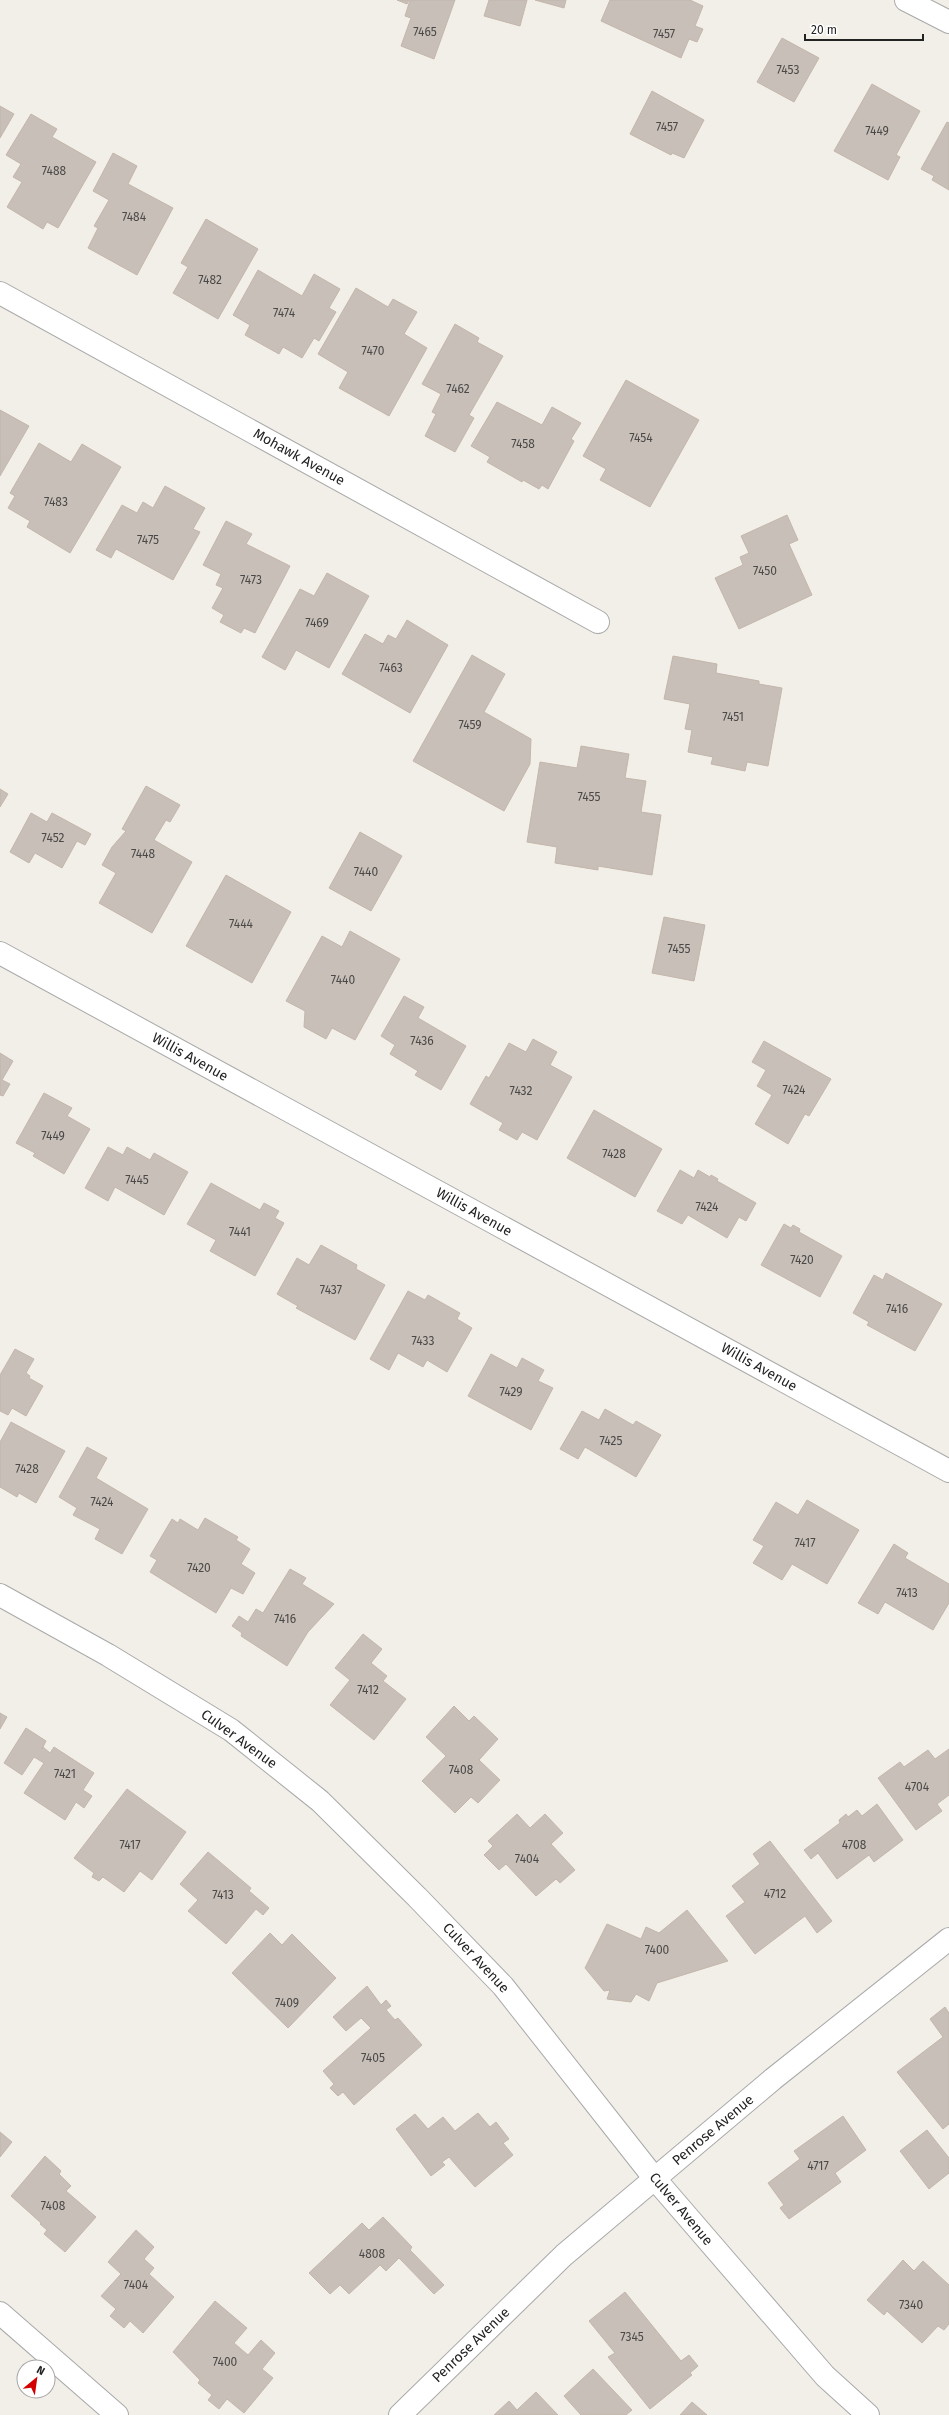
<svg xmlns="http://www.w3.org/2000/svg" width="949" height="2415" font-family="'Fira Sans',sans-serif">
	<rect width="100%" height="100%" fill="#f2efe9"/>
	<!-- building -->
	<path fill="#c7bfb8" stroke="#c4b6ab" d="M 397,0 L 409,0 L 407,4 Z
		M 410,0 L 455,0 L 434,59 L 401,46 L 411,18 L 405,16 Z
		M 489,0 L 527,0 L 520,26 L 484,16 Z
		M 535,0 L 566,0 L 564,8 Z
		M 610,0 L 690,0 L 703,6 L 695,26 L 703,29 L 697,42 L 689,39 L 681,58 L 601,21 Z
		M 782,38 L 819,58 L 794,102 L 757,82 Z
		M 872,84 L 920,111 L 896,155 L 900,157 L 888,180 L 834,151 Z
		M 652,91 L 704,120 L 684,158 L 672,153 L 671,155 L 630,134 Z
		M 0,106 L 14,114 L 0,138 Z
		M 31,114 L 57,129 L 52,137 L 96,162 L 58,228 L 47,222 L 43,229 L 7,207 L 22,182 L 13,177 L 21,164 L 6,155 Z
		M 947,122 L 949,123 L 949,190 L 932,180 L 934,176 L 921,169 Z
		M 113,153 L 137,166 L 128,184 L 173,208 L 137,275 L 88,248 L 98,228 L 94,226 L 109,200 L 93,191 Z
		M 206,219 L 258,249 L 218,319 L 173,293 L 188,267 L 181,263 Z
		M 258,270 L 302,296 L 314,274 L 340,289 L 329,308 L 336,312 L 319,341 L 314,338 L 302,358 L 283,347 L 279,354 L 245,335 L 250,325 L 233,315 Z
		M 356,288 L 388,307 L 393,299 L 417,312 L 404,334 L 427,348 L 389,416 L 339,388 L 348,372 L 318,354 Z
		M 455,324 L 479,338 L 477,342 L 503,356 L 469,415 L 474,418 L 455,452 L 425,436 L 436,414 L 432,412 L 441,394 L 422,384 Z
		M 626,380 L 699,420 L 650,507 L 600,480 L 606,469 L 583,456 Z
		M 497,402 L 542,425 L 552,407 L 581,423 L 571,439 L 574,441 L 548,489 L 542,485 L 539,489 L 523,480 L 522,482 L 487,462 L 490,457 L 471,446 Z
		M 0,410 L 29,426 L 0,476 Z
		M 39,443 L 71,462 L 82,444 L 121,467 L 70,553 L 27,527 L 30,521 L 8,508 L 15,496 L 10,493 Z
		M 165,486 L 205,508 L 193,529 L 200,532 L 173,580 L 116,549 L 111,558 L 96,550 L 122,505 L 137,513 L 143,502 L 153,508 Z
		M 787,515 L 798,540 L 789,544 L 812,595 L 739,629 L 715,578 L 743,565 L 740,557 L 749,553 L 741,536 Z
		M 226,521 L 252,534 L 246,544 L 290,566 L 255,633 L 244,628 L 241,633 L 220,622 L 224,615 L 212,608 L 223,588 L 216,585 L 221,574 L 203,565 Z
		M 327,573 L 369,596 L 329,668 L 296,650 L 285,670 L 262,657 L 300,589 L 314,596 Z
		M 407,620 L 448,645 L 410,713 L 342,674 L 365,634 L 383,644 L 388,635 L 396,639 Z
		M 472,655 L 505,674 L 484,712 L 531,739 L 530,764 L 504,811 L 413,761 Z
		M 673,656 L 717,664 L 716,673 L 759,681 L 759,684 L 782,688 L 768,766 L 747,762 L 745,771 L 711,764 L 713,757 L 688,752 L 692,730 L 685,729 L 690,704 L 664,699 Z
		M 581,746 L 629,754 L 625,778 L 646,781 L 641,812 L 661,815 L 652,875 L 598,866 L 598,870 L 555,863 L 557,847 L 527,842 L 540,762 L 577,768 Z
		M 146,786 L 180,805 L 170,822 L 166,820 L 154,840 L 192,862 L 152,933 L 99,903 L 116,873 L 102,865 L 112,847 L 126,831 L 122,829 Z
		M 0,789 L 8,794 L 0,807 Z
		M 31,813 L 47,822 L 52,813 L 91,834 L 85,845 L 77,841 L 62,868 L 35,853 L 29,863 L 10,852 Z
		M 360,832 L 402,856 L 371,911 L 329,888 Z
		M 226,875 L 291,912 L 252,983 L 186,946 Z
		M 664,917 L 705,925 L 694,981 L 652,973 Z
		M 350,931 L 400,959 L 355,1040 L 332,1028 L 326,1039 L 304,1027 L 305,1011 L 286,1001 L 322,936 L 342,947 Z
		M 404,996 L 424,1007 L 418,1018 L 466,1046 L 441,1090 L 415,1075 L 418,1071 L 390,1054 L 395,1045 L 381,1036 Z
		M 533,1039 L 557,1052 L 550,1065 L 572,1077 L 537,1140 L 522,1132 L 517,1140 L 499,1130 L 503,1123 L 470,1104 L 486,1076 L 489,1078 L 509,1043 L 526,1052 Z
		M 764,1041 L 831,1079 L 809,1116 L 805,1114 L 788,1144 L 755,1124 L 772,1095 L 757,1086 L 766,1070 L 752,1062 Z
		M 0,1053 L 13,1061 L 2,1080 L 10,1084 L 3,1096 L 0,1095 Z
		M 44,1093 L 72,1108 L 67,1116 L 90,1129 L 64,1174 L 33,1156 L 35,1153 L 16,1143 Z
		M 594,1110 L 662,1149 L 635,1197 L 567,1158 Z
		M 108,1147 L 123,1155 L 127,1147 L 150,1160 L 154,1153 L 188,1172 L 164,1215 L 115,1187 L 108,1201 L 85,1188 Z
		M 680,1170 L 694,1178 L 698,1170 L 710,1177 L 711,1175 L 718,1179 L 717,1181 L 756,1203 L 746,1221 L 739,1217 L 727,1238 L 688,1215 L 682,1224 L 657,1211 Z
		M 211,1183 L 260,1210 L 264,1203 L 279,1211 L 275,1218 L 284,1223 L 255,1276 L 210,1251 L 216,1240 L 187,1224 Z
		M 784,1224 L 791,1228 L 793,1225 L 800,1229 L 799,1232 L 842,1256 L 820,1297 L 761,1265 Z
		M 321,1245 L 357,1265 L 356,1269 L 385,1285 L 355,1340 L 296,1308 L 298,1306 L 277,1294 L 297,1258 L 309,1265 Z
		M 886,1273 L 942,1304 L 915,1351 L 867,1325 L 869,1322 L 853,1313 L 874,1275 L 883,1280 Z
		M 408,1291 L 425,1300 L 428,1295 L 460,1313 L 457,1319 L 472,1328 L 447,1372 L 427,1360 L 423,1367 L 398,1353 L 389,1370 L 370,1359 Z
		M 15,1349 L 34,1359 L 26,1373 L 30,1376 L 29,1378 L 43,1386 L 26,1416 L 12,1408 L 8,1415 L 0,1411 L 0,1375 Z
		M 491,1354 L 517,1368 L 522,1358 L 544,1370 L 538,1381 L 553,1388 L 531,1430 L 468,1396 Z
		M 605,1409 L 633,1425 L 636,1421 L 661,1435 L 636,1477 L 585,1447 L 578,1459 L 560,1449 L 582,1411 L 599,1420 Z
		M 11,1422 L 65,1451 L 36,1503 L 19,1493 L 17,1497 L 0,1487 L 0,1442 Z
		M 87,1447 L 107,1458 L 96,1478 L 148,1509 L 122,1554 L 95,1539 L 100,1529 L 73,1515 L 77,1508 L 59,1497 Z
		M 807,1500 L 859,1530 L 827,1584 L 792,1564 L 782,1580 L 753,1563 L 764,1546 L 753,1540 L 776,1502 L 798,1515 Z
		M 205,1518 L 238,1537 L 236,1540 L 250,1549 L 241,1564 L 255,1573 L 243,1594 L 231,1588 L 216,1613 L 150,1572 L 157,1560 L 150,1556 L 172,1519 L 178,1523 L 180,1519 L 198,1530 Z
		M 894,1544 L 908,1553 L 905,1558 L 949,1584 L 949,1603 L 933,1630 L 885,1602 L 878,1614 L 858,1603 Z
		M 290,1569 L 306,1578 L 302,1584 L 334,1604 L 308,1632 L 287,1666 L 241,1636 L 242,1633 L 232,1626 L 239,1616 L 248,1622 L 256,1609 L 263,1613 Z
		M 363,1634 L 382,1649 L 371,1663 L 387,1676 L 383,1681 L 406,1699 L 374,1740 L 330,1705 L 350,1680 L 335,1668 Z
		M 454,1706 L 469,1721 L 474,1716 L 498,1739 L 479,1760 L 500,1780 L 478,1803 L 471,1797 L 455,1813 L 422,1781 L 446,1756 L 426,1737 Z
		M 0,1713 L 7,1717 L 0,1729 Z
		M 26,1728 L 46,1741 L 42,1749 L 43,1747 L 50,1753 L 54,1747 L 94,1773 L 83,1790 L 92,1796 L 84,1808 L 76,1802 L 65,1820 L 24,1793 L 44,1763 L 34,1757 L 22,1775 L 4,1763 Z
		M 949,1749 L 949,1795 L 937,1804 L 942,1811 L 916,1830 L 878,1778 L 900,1762 L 904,1767 L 928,1750 L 935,1759 Z
		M 127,1789 L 186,1832 L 152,1880 L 140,1871 L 124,1892 L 103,1877 L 99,1881 L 92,1877 L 94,1873 L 74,1858 Z
		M 877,1804 L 903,1840 L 874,1862 L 869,1855 L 837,1879 L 818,1853 L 811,1859 L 804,1850 L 840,1823 L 839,1820 L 846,1814 L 848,1817 L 857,1810 L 862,1816 Z
		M 517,1814 L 530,1828 L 545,1814 L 563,1833 L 551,1844 L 575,1870 L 560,1883 L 556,1879 L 536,1896 L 506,1864 L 499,1870 L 484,1855 L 493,1846 L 488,1841 Z
		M 770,1841 L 832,1921 L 817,1933 L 805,1916 L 755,1954 L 726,1916 L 745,1902 L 732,1886 L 760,1864 L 753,1854 Z
		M 208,1852 L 251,1888 L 249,1891 L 269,1908 L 263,1915 L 256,1909 L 226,1944 L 188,1911 L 198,1900 L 180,1884 Z
		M 687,1910 L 728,1961 L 657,1983 L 649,2001 L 636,1994 L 631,2002 L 607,1999 L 610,1990 L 604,1991 L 585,1968 L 607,1924 L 641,1939 L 646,1927 L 659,1933 Z
		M 270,1933 L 282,1945 L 292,1934 L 336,1978 L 288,2028 L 232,1973 Z
		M 367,1986 L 381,2005 L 386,2000 L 391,2006 L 386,2010 L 395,2020 L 398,2018 L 422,2045 L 354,2105 L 343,2092 L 338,2096 L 330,2088 L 334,2084 L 323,2071 L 371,2028 L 361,2018 L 346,2031 L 333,2017 Z
		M 945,2007 L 949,2013 L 949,2124 L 943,2129 L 897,2072 L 943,2037 L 930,2019 Z
		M 478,2113 L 490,2127 L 496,2122 L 509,2139 L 503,2143 L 513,2155 L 475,2187 L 449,2157 L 442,2162 L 445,2165 L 431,2176 L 396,2129 L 415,2114 L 428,2129 L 443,2117 L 455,2131 Z
		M 843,2116 L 866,2150 L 835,2173 L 841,2182 L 789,2219 L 780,2208 L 784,2205 L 768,2183 L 800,2159 L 794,2151 Z
		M 927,2130 L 949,2158 L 949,2173 L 929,2189 L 900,2151 Z
		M 0,2132 L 12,2142 L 0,2157 Z
		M 45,2156 L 61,2171 L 59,2174 L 71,2186 L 66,2191 L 96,2217 L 65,2252 L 44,2234 L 47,2230 L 40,2224 L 41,2223 L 11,2196 Z
		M 383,2217 L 412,2247 L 410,2250 L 444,2285 L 434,2294 L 399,2258 L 386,2271 L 380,2265 L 349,2294 L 340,2285 L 330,2294 L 309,2273 L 362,2223 L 369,2230 Z
		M 136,2230 L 154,2247 L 144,2259 L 154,2268 L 149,2274 L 174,2297 L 143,2333 L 130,2321 L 124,2328 L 110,2316 L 116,2309 L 101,2296 L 121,2274 L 108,2262 Z
		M 903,2260 L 914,2271 L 923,2261 L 949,2285 L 949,2324 L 944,2330 L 938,2326 L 922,2343 L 887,2311 L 884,2315 L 867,2300 Z
		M 625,2292 L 681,2361 L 689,2355 L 698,2366 L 690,2373 L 692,2375 L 650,2409 L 608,2357 L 615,2353 L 589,2321 Z
		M 215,2301 L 247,2328 L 234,2343 L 248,2355 L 261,2340 L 275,2353 L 262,2369 L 273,2378 L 244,2413 L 227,2399 L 219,2409 L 208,2400 L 212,2395 L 198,2383 L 200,2380 L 173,2352 Z
		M 593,2369 L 632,2410 L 626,2415 L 581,2415 L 564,2396 Z
		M 536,2392 L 558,2415 L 494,2415 L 509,2401 L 517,2410 Z
		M 692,2402 L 707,2415 L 680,2415 Z"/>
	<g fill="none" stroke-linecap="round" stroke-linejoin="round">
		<defs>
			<path id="minor" d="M 906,0 L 949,22
				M 0,293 L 598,622
				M 0,953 L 949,1471
				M 0,1595 L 108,1655 L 231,1730 L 320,1801 L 417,1897 L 503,1986 L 655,2179 L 825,2376 L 868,2415
				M 0,2313 L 117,2415
				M 400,2415 L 564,2255 L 773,2079 L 949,1939"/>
		</defs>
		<!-- minor casing -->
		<use href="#minor" stroke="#a9a9a9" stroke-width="24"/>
		<!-- minor -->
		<use href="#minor" stroke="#fff" stroke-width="22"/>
	</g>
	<g text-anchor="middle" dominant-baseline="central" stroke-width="3" stroke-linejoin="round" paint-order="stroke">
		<!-- number labels -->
		<g font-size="12" fill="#4b4948">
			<text x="425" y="32">7465</text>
			<text x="664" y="34">7457</text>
			<text x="788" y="70">7453</text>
			<text x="667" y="127">7457</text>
			<text x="877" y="131">7449</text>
			<text x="54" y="171">7488</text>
			<text x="134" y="217">7484</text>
			<text x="210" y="280">7482</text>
			<text x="284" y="313">7474</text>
			<text x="373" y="351">7470</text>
			<text x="458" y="389">7462</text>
			<text x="641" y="438">7454</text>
			<text x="523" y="444">7458</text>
			<text x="56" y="502">7483</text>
			<text x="148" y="540">7475</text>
			<text x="765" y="571">7450</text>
			<text x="251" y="580">7473</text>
			<text x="317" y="623">7469</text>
			<text x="391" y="668">7463</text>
			<text x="733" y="717">7451</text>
			<text x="470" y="725">7459</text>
			<text x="589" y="797">7455</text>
			<text x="53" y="838">7452</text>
			<text x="143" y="854">7448</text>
			<text x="366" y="872">7440</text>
			<text x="241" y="924">7444</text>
			<text x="679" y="949">7455</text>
			<text x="343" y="980">7440</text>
			<text x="422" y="1041">7436</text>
			<text x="794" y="1090">7424</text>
			<text x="521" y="1091">7432</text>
			<text x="53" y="1136">7449</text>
			<text x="614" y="1154">7428</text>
			<text x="137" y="1180">7445</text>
			<text x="707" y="1207">7424</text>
			<text x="240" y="1232">7441</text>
			<text x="802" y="1260">7420</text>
			<text x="331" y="1290">7437</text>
			<text x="897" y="1309">7416</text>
			<text x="423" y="1341">7433</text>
			<text x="511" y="1392">7429</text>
			<text x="611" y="1441">7425</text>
			<text x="27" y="1469">7428</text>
			<text x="102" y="1502">7424</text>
			<text x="805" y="1543">7417</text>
			<text x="199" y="1568">7420</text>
			<text x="907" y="1593">7413</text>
			<text x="285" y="1619">7416</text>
			<text x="368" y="1690">7412</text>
			<text x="461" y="1770">7408</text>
			<text x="65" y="1774">7421</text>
			<text x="917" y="1787">4704</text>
			<text x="130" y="1845">7417</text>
			<text x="854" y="1845">4708</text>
			<text x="527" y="1859">7404</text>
			<text x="775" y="1894">4712</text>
			<text x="223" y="1895">7413</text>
			<text x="657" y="1950">7400</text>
			<text x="287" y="2003">7409</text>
			<text x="373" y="2058">7405</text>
			<text x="818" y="2166">4717</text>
			<text x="53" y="2206">7408</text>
			<text x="372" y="2254">4808</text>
			<text x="136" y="2285">7404</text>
			<text x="911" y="2305">7340</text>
			<text x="632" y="2337">7345</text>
			<text x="225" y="2362">7400</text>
		</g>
		<!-- street labels -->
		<g font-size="14" fill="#222" stroke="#fff">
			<text transform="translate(299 457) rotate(29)">Mohawk Avenue</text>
			<text transform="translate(190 1057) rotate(29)">Willis Avenue</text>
			<text transform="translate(474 1212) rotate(29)">Willis Avenue</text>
			<text transform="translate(759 1367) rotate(29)">Willis Avenue</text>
			<text transform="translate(239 1739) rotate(36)">Culver Avenue</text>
			<text transform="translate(476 1958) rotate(47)">Culver Avenue</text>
			<text transform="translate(713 2130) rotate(-40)">Penrose Avenue</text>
			<text transform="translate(681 2209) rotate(50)">Culver Avenue</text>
			<text transform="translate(471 2345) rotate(-44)">Penrose Avenue</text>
		</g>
	</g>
	<!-- north arrow -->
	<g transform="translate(36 2379) rotate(29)"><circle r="19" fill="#ffffff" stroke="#a7a7a7"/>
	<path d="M0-3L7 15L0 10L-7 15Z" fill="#d40000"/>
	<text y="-6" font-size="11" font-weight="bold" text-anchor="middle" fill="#222222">N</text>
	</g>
	<!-- scale -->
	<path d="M805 34v6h118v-6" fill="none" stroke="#222222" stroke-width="2"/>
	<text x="811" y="34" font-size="12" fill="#222222" stroke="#ffffff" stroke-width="3" paint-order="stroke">20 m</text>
</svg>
